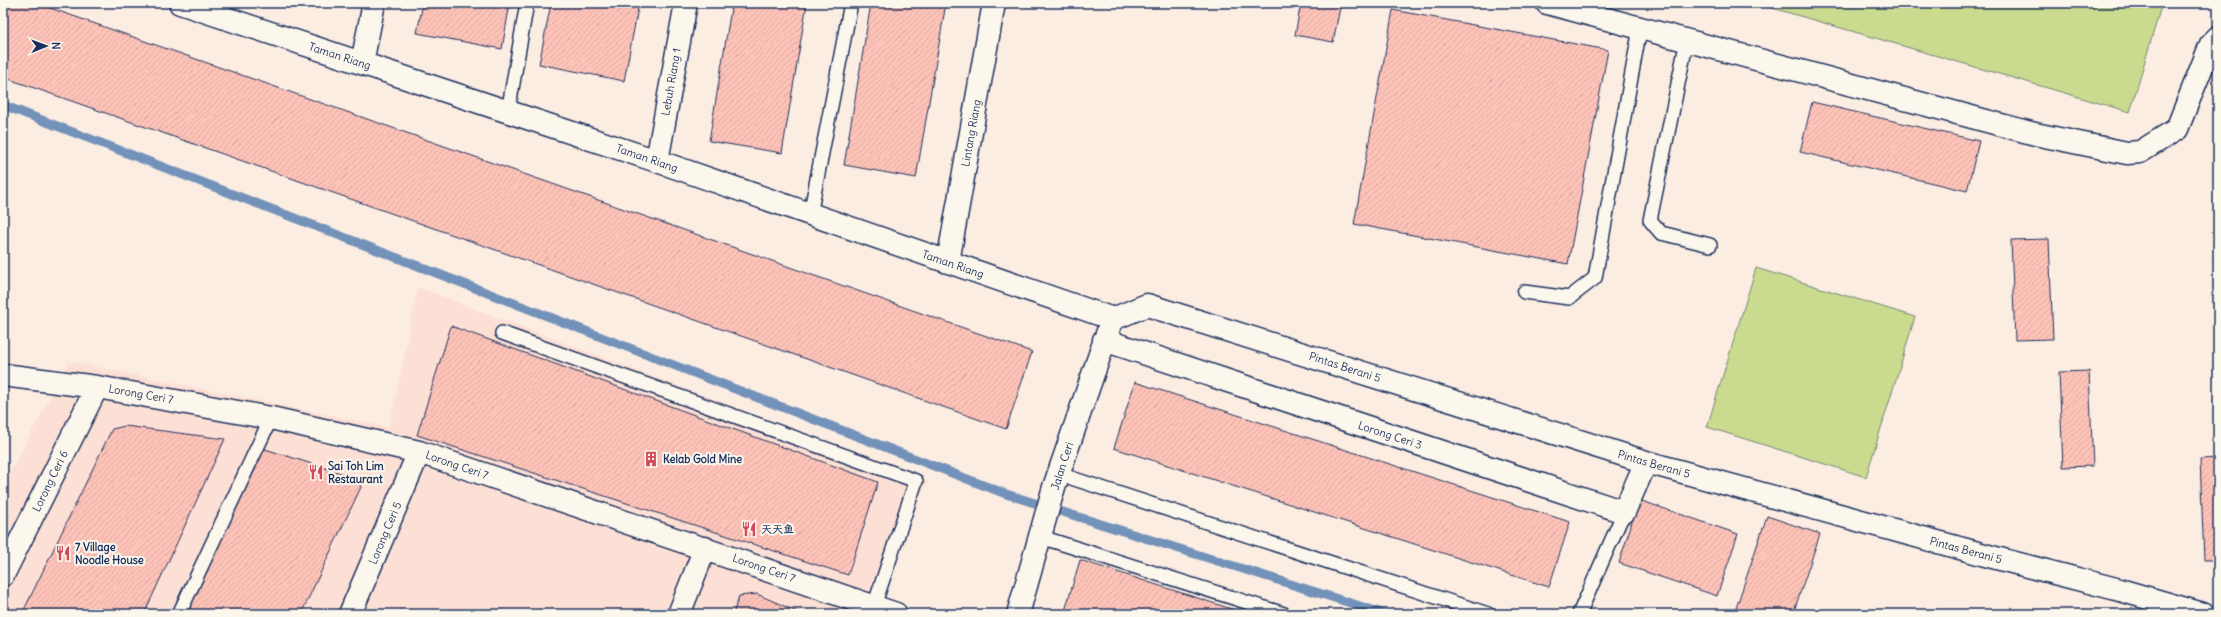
<svg xmlns="http://www.w3.org/2000/svg" width="2221" height="617" font-family="Delius,'LXGW WenKai TC',sans-serif">
	<defs>
		<pattern id="building-hatch" width="6" height="6" patternUnits="userSpaceOnUse"><rect width="6" height="6" fill="#fec3b8"/><path d="M-1 1l2-2M0 6l6-6M5 7l2-2" fill="none" stroke="#d9a8a1"/></pattern>
	</defs>
	<rect width="100%" height="100%" fill="#fcede2"/>
	<filter id="ink" filterUnits="userSpaceOnUse"><feTurbulence type="fractalNoise" baseFrequency=".025" numOctaves="2"/><feDisplacementMap in="SourceGraphic" scale="8" xChannelSelector="R" yChannelSelector="G"/><feConvolveMatrix kernelMatrix="1 2 1 2 8 2 1 2 1" color-interpolation-filters="sRGB"/></filter>
	<g filter="url(#ink)">
		<!-- built -->
		<path fill="#fde0d5" d="M 418,287 L 928,481 L 870,614 L 3,614 L 3,486 L 69,361 L 389,427 Z"/>
		<!-- park -->
		<path fill="#cadb8f" stroke="#728576" d="M 1755,3 L 2162,3 L 2130,112 Z
			M 1756,268 L 1915,317 L 1866,477 L 1707,427 Z"/>
		<g fill="none" stroke-linecap="round" stroke-linejoin="round">
			<!-- stream -->
			<path stroke="#7392ba" stroke-width="9" d="M 3,105 L 1006,494 L 1385,614"/>
		</g>
		<!-- building -->
		<path fill="url(#building-hatch)" stroke="#1b2f5e" d="M 3,3 L 36,3 L 1032,352 L 1006,429 L 3,77 Z
			M 423,3 L 510,3 L 502,49 L 417,33 Z
			M 551,3 L 639,3 L 624,81 L 539,64 Z
			M 732,3 L 807,3 L 782,153 L 709,141 Z
			M 871,3 L 946,3 L 916,178 L 844,165 Z
			M 1301,3 L 1341,3 L 1333,42 L 1295,35 Z
			M 1393,10 L 1608,50 L 1568,264 L 1354,224 Z
			M 1812,102 L 1979,141 L 1967,191 L 1800,152 Z
			M 2049,239 L 2053,339 L 2015,340 L 2011,240 Z
			M 451,326 L 878,482 L 848,575 L 417,435 Z
			M 2089,371 L 2093,466 L 2063,467 L 2059,372 Z
			M 1135,382 L 1570,522 L 1549,587 L 1114,448 Z
			M 125,426 L 225,439 L 144,614 L 22,614 L 112,429 Z
			M 262,448 L 359,479 L 361,487 L 301,614 L 186,614 Z
			M 2218,458 L 2218,560 L 2204,560 L 2200,459 Z
			M 1639,500 L 1738,534 L 1717,596 L 1619,563 Z
			M 1767,516 L 1820,534 L 1793,614 L 1734,614 Z
			M 1080,560 L 1247,614 L 1064,614 Z
			M 757,594 L 802,614 L 733,614 L 739,596 Z"/>
		<g fill="none" stroke-linecap="round" stroke-linejoin="round">
			<defs>
				<path id="service" d="M 1687,40 L 1650,220 L 1661,233 L 1710,245
					M 508,112 L 527,3
					M 810,215 L 851,3
					M 1524,292 L 1569,298 L 1595,278 L 1640,28
					M 502,333 L 916,481 L 872,612
					M 1059,474 L 1488,614
					M 1041,537 L 1284,614
					M 179,614 L 271,418
					M 1579,614 L 1624,512"/>
				<path id="minor" d="M 180,3 L 657,161 L 1113,319
					M 1547,3 L 2035,134 L 2127,153 L 2140,152 L 2177,129 L 2211,44 L 2218,37
					M 362,63 L 374,3
					M 657,161 L 686,3
					M 948,262 L 994,3
					M 1113,319 L 1147,305 L 1646,462 L 1996,558 L 2120,590 L 2203,614
					M 1104,340 L 1624,512 L 1646,462
					M 3,375 L 97,387 L 271,418 L 419,452 L 896,614
					M 3,575 L 97,387
					M 350,614 L 419,452
					M 679,614 L 705,548
					M 1018,614 L 1054,487 L 1109,328"/>
			</defs>
			<!-- service casing -->
			<use href="#service" stroke="#1b2f5e" stroke-width="16"/>
			<!-- minor casing -->
			<use href="#minor" stroke="#1b2f5e" stroke-width="25"/>
			<!-- service -->
			<use href="#service" stroke="#fbf7ec" stroke-width="13"/>
			<!-- minor -->
			<use href="#minor" stroke="#fbf7ec" stroke-width="22"/>
		</g>
	</g>
	<!-- icons -->
	<defs>
		<symbol id="building-bare" viewBox="-9 -9 18 18"><path d="M-4-6H4V6H1V3H-1V6H-4ZM-2.5-4.3h1.7v1.8h-1.7ZM.8-4.3h1.7v1.8H.8ZM-2.5-1h1.7V.8h-1.7ZM.8-1h1.7V.8H.8Z" fill="#d1495b" stroke="#fbf7ec" stroke-width="2.5" paint-order="stroke"/></symbol>
		<symbol id="restaurant-bare" viewBox="-9 -9 18 18"><path d="M-5-6h1v4h1v-4h1v4h1v-4h1v5L-1.5 .5V6h-2V.5L-5-1ZM5-6V6H3V1.5H1.5Q1.5-4 5-6Z" fill="#d1495b" stroke="#fbf7ec" stroke-width="2.5" paint-order="stroke"/></symbol>
	</defs>
	<g fill-rule="evenodd">
		<use href="#building-bare" x="640" y="448" width="22" height="22"/>
		<use href="#restaurant-bare" x="305" y="461" width="22" height="22"/>
		<use href="#restaurant-bare" x="738" y="518" width="22" height="22"/>
		<use href="#restaurant-bare" x="52" y="542" width="22" height="22"/>
	</g>
	<g text-anchor="middle" dominant-baseline="central" stroke-width="4" stroke-linejoin="round" paint-order="stroke">
		<!-- street labels -->
		<g font-size="11" fill="#1b2f5e" stroke="#fbf7ec">
			<text transform="translate(340 56) rotate(18)">Taman Riang</text>
			<text transform="translate(671 82) rotate(-80)">Lebuh Riang 1</text>
			<text transform="translate(971 133) rotate(-80)">Lintang Riang</text>
			<text transform="translate(647 158) rotate(19)">Taman Riang</text>
			<text transform="translate(953 264) rotate(19)">Taman Riang</text>
			<text transform="translate(1345 367) rotate(18)">Pintas Berani 5</text>
			<text transform="translate(141 394) rotate(10)">Lorong Ceri 7</text>
			<text transform="translate(1390 435) rotate(18)">Lorong Ceri 3</text>
			<text transform="translate(1654 464) rotate(16)">Pintas Berani 5</text>
			<text transform="translate(457 465) rotate(19)">Lorong Ceri 7</text>
			<text transform="translate(1062 466) rotate(-72)">Jalan Ceri</text>
			<text transform="translate(50 481) rotate(-64)">Lorong Ceri 6</text>
			<text transform="translate(385 533) rotate(-67)">Lorong Ceri 5</text>
			<text transform="translate(1966 550) rotate(15)">Pintas Berani 5</text>
			<text transform="translate(764 568) rotate(19)">Lorong Ceri 7</text>
		</g>
		<!-- poi labels -->
		<g font-size="11" font-weight="bold" fill="#1b2f5e" stroke="#fbf7ec" text-anchor="start">
			<text x="663" y="459">Kelab Gold Mine</text>
			<text x="328" y="466">Sai Toh Lim<tspan x="328" dy="13">Restaurant</tspan></text>
			<text x="761" y="529">天天鱼</text>
			<text x="75" y="547">7 Village<tspan x="75" dy="13">Noodle House</tspan></text>
		</g>
	</g>
	<!-- margin -->
	<rect width="2221" height="617" fill="none" stroke="#fbf7ec" stroke-width="16"/>
	<rect x="8" y="8" width="2205" height="601" fill="none" stroke="#1b2f5e" stroke-width="1.5" filter="url(#ink)"/>
	<!-- north arrow -->
	<g transform="translate(46 46) rotate(89)" stroke="#fbf7ec" stroke-width="3" paint-order="stroke">
	<path d="M0-3L7 15L0 10L-7 15Z" fill="#1b2f5e"/>
	<text y="-6" font-size="11" font-weight="bold" text-anchor="middle" fill="#1b2f5e">N</text>
	</g>
</svg>
